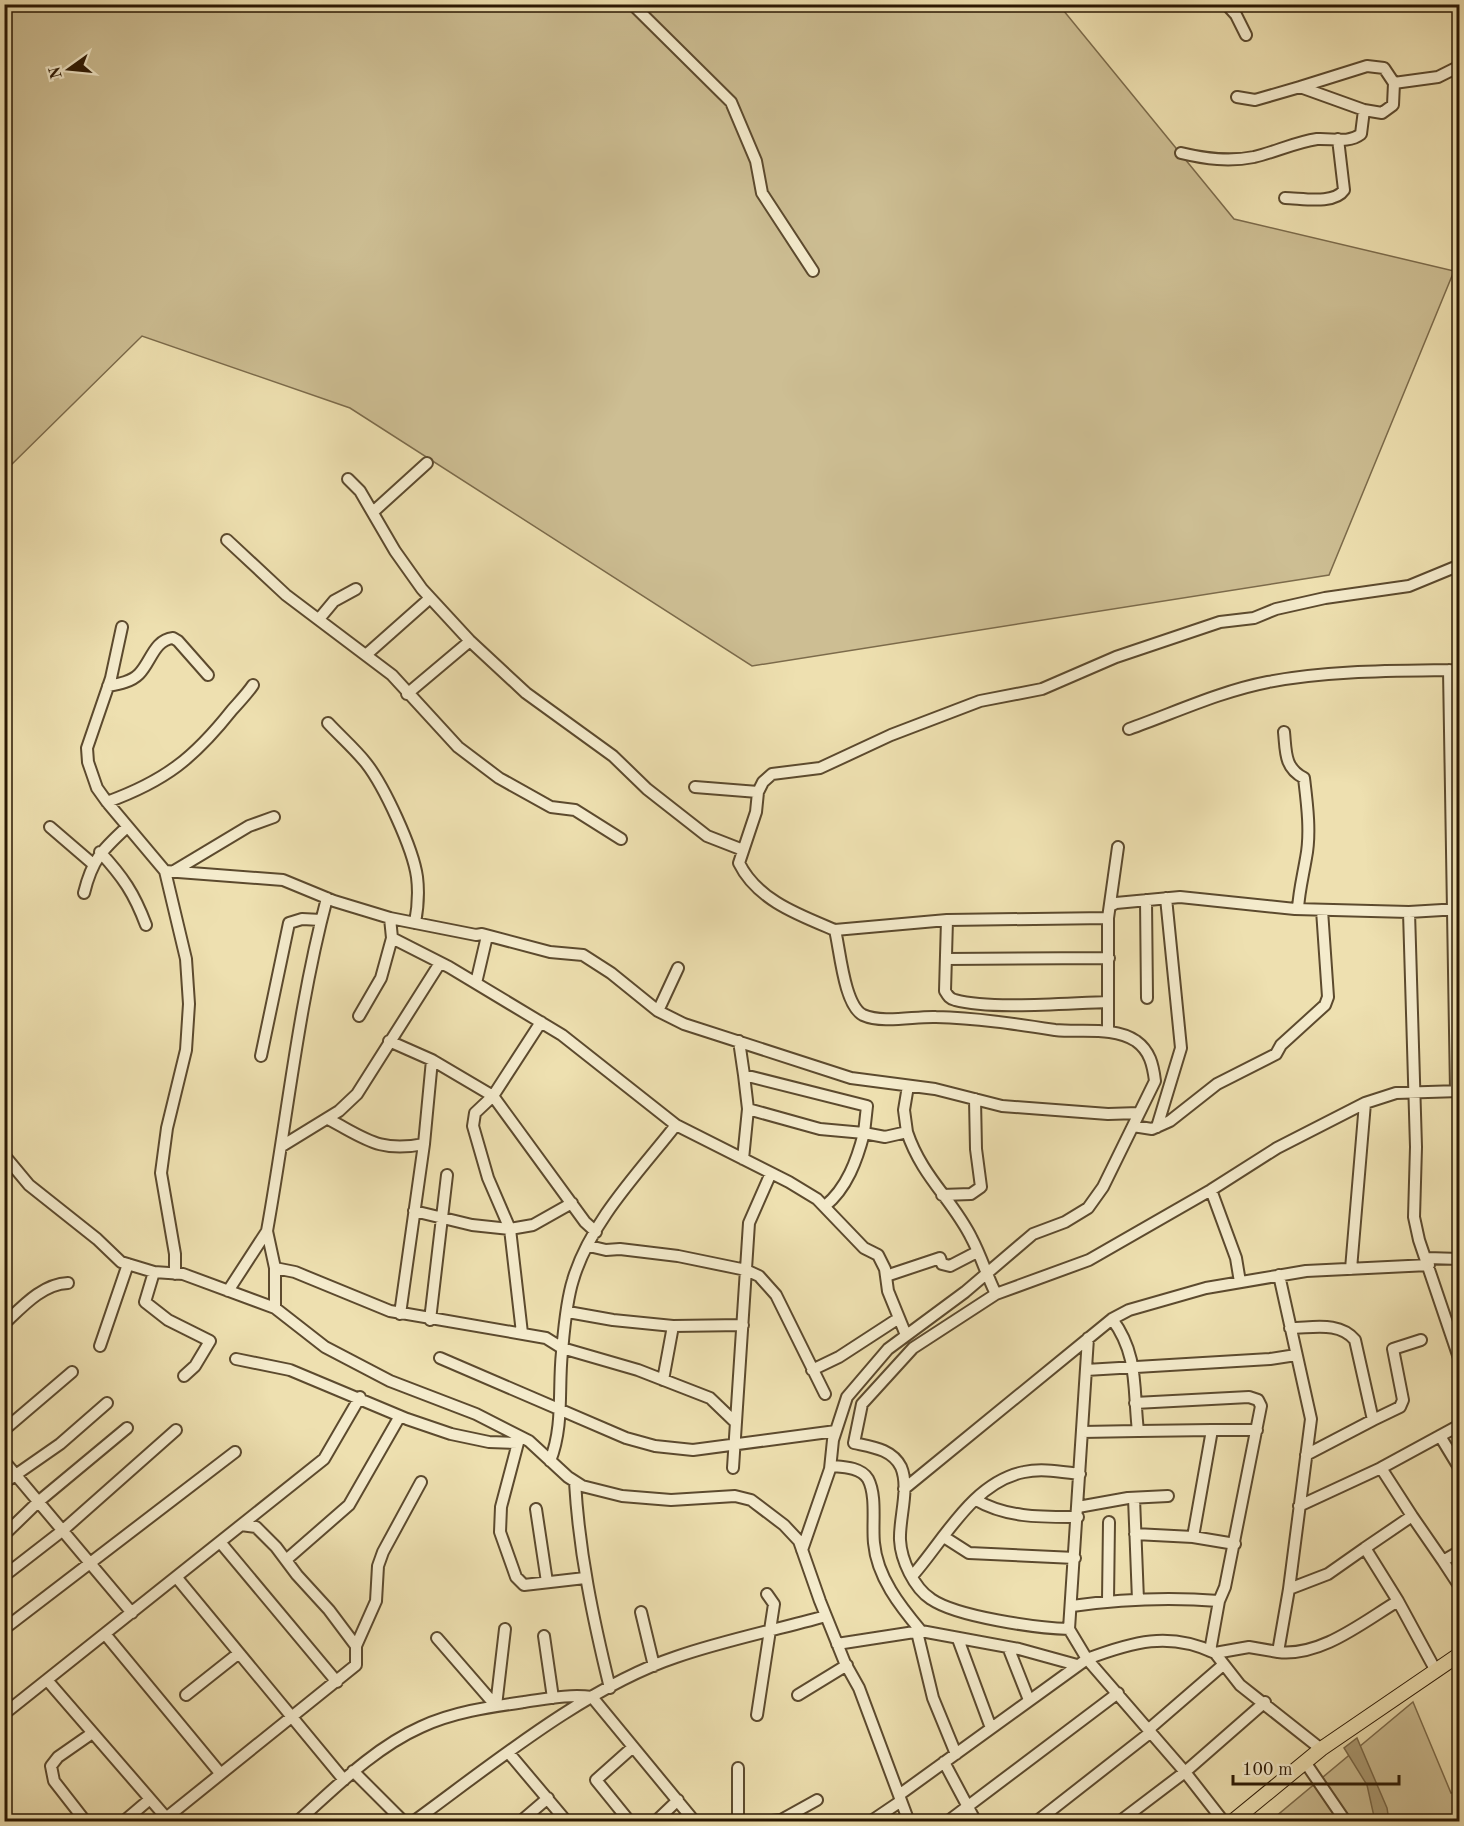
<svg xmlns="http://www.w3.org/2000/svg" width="1464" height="1826" font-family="'Old Standard TT',serif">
	<rect width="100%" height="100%" fill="#eee0b0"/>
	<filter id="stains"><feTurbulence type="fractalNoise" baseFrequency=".00333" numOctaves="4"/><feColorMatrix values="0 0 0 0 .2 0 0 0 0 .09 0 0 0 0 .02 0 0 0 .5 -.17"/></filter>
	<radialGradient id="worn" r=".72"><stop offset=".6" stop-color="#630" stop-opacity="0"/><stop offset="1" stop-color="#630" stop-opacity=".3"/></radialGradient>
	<!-- green -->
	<path fill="#cdbe93" stroke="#7c6b4b" stroke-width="1.5" d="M 5,5 L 1059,5 L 1234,219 L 1454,271 L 1329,575 L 752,666 L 350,408 L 142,336 L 5,471 Z
		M 1413,1702 L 1451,1793 L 1459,1791 L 1459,1821 L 1269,1822 Z"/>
	<!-- water -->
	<path fill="#ac9c75" stroke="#786747" stroke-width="1.5" d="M 1357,1738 L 1387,1808 L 1389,1821 L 1375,1821 L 1367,1785 L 1344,1748 Z"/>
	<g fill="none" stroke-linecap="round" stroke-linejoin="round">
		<defs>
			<path id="minor" d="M 632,4 L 731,102 L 756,161 L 762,193 L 813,271
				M 1226,4 L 1236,15 L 1246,35
				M 1300,87 L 1367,66 L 1384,68 L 1394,83 L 1438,77 L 1460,66
				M 1237,97 L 1255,100 L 1300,87 L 1364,110 L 1382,113 L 1393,105 L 1394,83
				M 1181,153 C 1206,159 1229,162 1254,157 C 1275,152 1296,142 1317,139 C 1332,138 1348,144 1361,134 L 1364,110
				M 1285,198 C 1301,198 1334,205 1344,190 L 1338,139
				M 348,479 L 360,491 L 395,551 L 422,589 L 470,641 L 526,693 L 613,756 L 647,789 L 707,836 L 743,850
				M 373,512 L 427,463
				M 227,540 L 286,595 L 392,675 L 458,747 L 499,778 L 551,807 L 575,810 L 621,839
				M 319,619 L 334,601 L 356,589
				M 122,627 L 111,678 L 87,748 L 88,762 L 97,788 L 107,802 L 165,871 L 186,959 L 189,1004 L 186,1050 L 167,1128 L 161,1173 L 175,1254 L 175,1274
				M 367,654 L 429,599
				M 1449,670 L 1456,1091
				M 108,686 C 119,684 131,682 139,674 C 151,662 154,640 173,638 L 178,641 L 208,675
				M 407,694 L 470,641
				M 328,723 C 340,736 355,749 366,763 C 384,786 413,848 417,877 C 419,893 418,907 415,923
				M 1129,729 C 1174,713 1221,691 1268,682 C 1330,670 1397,671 1460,670
				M 1284,732 C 1286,751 1284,768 1304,778 C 1307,803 1311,833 1306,858 C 1303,876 1299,891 1298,909
				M 695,787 L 758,792
				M 107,802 C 165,781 194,758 232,710 C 239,702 247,694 253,685
				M 50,827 L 93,864
				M 100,852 C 123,877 134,893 146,925
				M 165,871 L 283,880 L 334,901 L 390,918 L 392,938 L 449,967 L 562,1035 L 676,1125 L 789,1182 L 817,1199 L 864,1248 L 878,1255 L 885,1269 L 888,1291 L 906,1335
				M 174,871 L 249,826 L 274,817
				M 84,893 C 92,860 102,850 126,828
				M 1146,900 L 1147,998
				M 1110,906 L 1116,903 L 1180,897 L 1295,909 L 1409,912 L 1459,909
				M 1409,912 L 1416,1147 L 1414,1217 L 1419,1240 L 1460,1361
				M 390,918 L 476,935 L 482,934 L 550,952 L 583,955 L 611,973 L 658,1011 L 684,1024 L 851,1078 L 935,1089 L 1002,1106 L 1108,1114 L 1139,1113
				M 947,920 L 945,991 C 948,996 950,999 955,1000 C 992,1010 1068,1003 1108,1002
				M 835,930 C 799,915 757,900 739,863 L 756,812 L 758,792 L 763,782 L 772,774 L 820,768 L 891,735 L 980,701 L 1042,689 L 1116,657 L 1220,622 L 1254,618 L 1276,609 L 1325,598 L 1409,586 L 1460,565
				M 946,959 L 1109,958
				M 476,983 L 487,936
				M 658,1011 L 678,968
				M 359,1016 L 381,978 L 392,938
				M 541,1022 L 493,1096 L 475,1113 L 473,1126 L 488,1178 L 510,1229 L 533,1225 L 572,1203
				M 1108,1032 L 1108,918 L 1118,847
				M 389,1041 L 432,1060 L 424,1144 L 400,1314
				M 739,1041 L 744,1075
				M 261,1056 L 289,923 L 302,919 L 321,920
				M 432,1060 L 493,1096 L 585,1222 L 596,1232
				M 744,1075 L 867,1106 L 864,1133 L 820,1129 L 748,1109 Z
				M 328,1119 C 365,1138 379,1153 424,1144
				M 1133,1126 L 1152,1129 L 1170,1121 L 1217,1084 L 1276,1054 L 1281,1045 L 1325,1005 L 1328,997 L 1322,910
				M 1157,1127 L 1181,1048 L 1166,898
				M 907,1132 L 904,1110 L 908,1086
				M 282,1146 L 339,1111 L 357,1094 L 440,963
				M 4,1155 L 29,1185 L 97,1239 L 121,1262 L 154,1272 L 183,1274 L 275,1308 L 325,1347 L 390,1381 L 476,1414 L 529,1441 L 568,1477 L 582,1486 L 622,1496 L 671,1500 L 735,1496 L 751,1500 L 784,1525 L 799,1541 L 820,1601 L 845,1663 L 859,1688 L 909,1822
				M 743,1159 L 748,1109
				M 1211,1190 L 1236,1258 L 1240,1282
				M 942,1195 L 971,1194 L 981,1187 L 976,1149 L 975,1099
				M 825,1206 C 847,1188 857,1160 864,1133 L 885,1137 L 907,1132 C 922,1177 953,1200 972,1239 C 981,1256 987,1276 996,1294
				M 414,1211 L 472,1225 L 510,1229 L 522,1333
				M 267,1231 C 287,1120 298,1007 327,898
				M 589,1246 L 606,1250 L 620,1249 L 678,1256 L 746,1270 L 759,1276 L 776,1295 L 825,1394
				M 1427,1258 L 1460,1259
				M 275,1268 L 295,1272 L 390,1311 L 546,1338 L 562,1348 L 638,1370 L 710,1398 L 735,1422
				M 1351,1269 L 1365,1103
				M 154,1272 L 145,1302 L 168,1320 L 210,1341 L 195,1366 L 184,1376
				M 1279,1275 L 1311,1419 L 1289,1589 L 1328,1574 L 1365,1548 L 1398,1601 L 1436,1671
				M 886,1276 L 940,1258 L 942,1264 L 950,1266 L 977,1252
				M 228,1291 L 267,1231 L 275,1268 L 275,1308
				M 568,1312 L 613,1320 L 673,1326
				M 430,1320 L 447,1175
				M 4,1324 C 22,1307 42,1284 68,1283
				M 1290,1328 C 1313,1328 1339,1321 1355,1340 L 1373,1420 L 1306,1455
				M 1088,1338 L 1069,1629 L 1087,1659 L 1185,1772 L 1224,1822
				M 100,1346 L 128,1264
				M 440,1358 L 626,1438 L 655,1446 L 693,1450 L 836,1431
				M 236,1359 L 290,1370 L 407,1419 L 451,1434 L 489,1442 L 518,1443
				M 812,1370 L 839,1357 L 899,1318
				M 1086,1370 L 1270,1359 L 1296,1355
				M 663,1380 L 673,1326 L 743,1325
				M 1373,1420 L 1400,1407 L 1403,1400 L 1393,1349 L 1421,1340
				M 4,1430 L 72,1372
				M 1212,1430 L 1257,1430
				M 1138,1431 L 1212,1430 L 1193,1537
				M 1082,1432 L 1138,1431 C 1133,1389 1139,1355 1112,1319
				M 1440,1436 L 1460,1469
				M 519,1439 L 501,1507 L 500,1532 L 516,1577 L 524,1585 L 585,1578
				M 4,1461 L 132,1613
				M 550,1461 C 564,1426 558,1389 562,1352 C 564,1330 566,1302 573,1280 C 590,1222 640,1171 676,1125
				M 831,1466 C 843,1467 861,1467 868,1479 C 877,1496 872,1524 874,1543 C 877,1577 900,1606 921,1631 L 1019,1649 L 1077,1665
				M 733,1468 L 749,1223 L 771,1173
				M 1381,1468 L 1460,1425
				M 575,1482 C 579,1552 593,1619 610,1688
				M 4,1483 L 60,1444 L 107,1403
				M 904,1489 L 1112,1319 L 1129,1310 L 1206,1288 L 1306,1271 L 1429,1265
				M 1134,1498 L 1138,1600
				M 976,1500 C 1007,1518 1042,1517 1078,1517
				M 1299,1506 L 1381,1468 L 1412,1516
				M 1078,1507 L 1128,1498 L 1168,1496
				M 536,1509 L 547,1582
				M 1135,1534 L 1193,1537 L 1235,1544
				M 4,1535 L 38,1502 L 127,1428
				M 944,1537 L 969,1553 L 1075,1558
				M 220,1542 L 337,1682
				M 1365,1548 L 1412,1516 L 1443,1561 L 1460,1551
				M 802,1550 L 830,1469 L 833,1440 L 847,1397 L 888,1349 L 965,1292 L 1033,1234 L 1065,1222 L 1088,1208 L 1103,1187 L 1155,1081 C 1153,1065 1150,1051 1136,1041 C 1113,1026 1081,1033 1055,1030 C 1016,1024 976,1018 936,1017 C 915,1016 883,1024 863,1015 C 844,1005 840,950 835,930 L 947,920 L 1108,918
				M 286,1560 L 349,1505 L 400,1416
				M 1443,1561 L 1460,1587
				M 913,1575 C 944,1540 973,1482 1024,1472 C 1042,1468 1062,1472 1080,1474
				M 4,1576 L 62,1531 L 176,1430
				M 177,1578 L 344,1780
				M 1289,1589 L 1278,1652 C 1321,1657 1363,1622 1398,1601
				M 1108,1601 L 1109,1522
				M 1072,1606 C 1121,1599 1170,1597 1219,1601 L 1225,1587 L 1261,1406 L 1258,1400 L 1249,1397 L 1135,1403
				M 641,1612 L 654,1666
				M 4,1629 L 235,1452
				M 1069,1629 C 1037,1628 957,1617 931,1599 C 914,1588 901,1560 900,1540 C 899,1518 910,1488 901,1467 C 892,1449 872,1447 854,1443 L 862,1404 L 913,1348 L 996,1294 L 1089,1260 L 1211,1190 L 1277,1148 L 1365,1103 L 1396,1093 L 1460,1091
				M 917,1632 L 933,1698 L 956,1754
				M 105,1634 L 220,1773
				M 544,1636 L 553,1698
				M 437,1638 L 496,1706 L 505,1629
				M 958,1639 L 991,1728
				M 837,1644 L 921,1631
				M 356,1646 L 376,1601 L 378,1566 L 383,1552 L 421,1482
				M 1008,1647 L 1029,1700
				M 1210,1651 L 1219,1601
				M 1278,1652 L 1249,1647 L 1215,1653 L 1240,1685 L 1321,1749
				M 47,1680 L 170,1822
				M 186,1695 L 239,1653
				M 798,1695 L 847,1665
				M 4,1714 L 324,1459 L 360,1397
				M 757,1715 L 774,1604 L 767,1594
				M 1149,1729 L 1223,1665
				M 508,1752 L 567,1822
				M 944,1762 L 976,1822
				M 1305,1762 L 1346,1822
				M 353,1771 L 404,1822
				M 899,1795 L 1087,1659 C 1132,1642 1169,1631 1215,1653
				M 166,1818 L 356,1665 L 356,1646 L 329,1610 L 297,1575 L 276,1547 L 256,1527 L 241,1525
				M 86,1822 L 54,1781 L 51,1766 L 58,1757 L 91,1734
				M 123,1822 L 150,1799
				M 297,1822 C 335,1788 374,1748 421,1727 C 453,1712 489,1707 524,1702 C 546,1699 569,1694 592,1697 L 695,1822
				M 413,1822 C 490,1766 586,1687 676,1657 C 725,1640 776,1630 826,1616
				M 520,1822 L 548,1798
				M 630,1822 L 596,1780 L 633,1747
				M 655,1822 L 678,1800
				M 738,1822 L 738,1768
				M 762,1822 L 781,1820 L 817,1800
				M 870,1822 L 901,1801
				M 947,1822 L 1118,1693
				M 1036,1822 L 1151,1732
				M 1119,1822 L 1185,1772 L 1265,1702"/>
			<path id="major" d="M 1232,1822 L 1321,1749 L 1460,1654"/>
		</defs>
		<!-- minor casing -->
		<use href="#minor" stroke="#5c4a2e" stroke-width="14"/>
		<!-- major casing -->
		<use href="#major" stroke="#2b1803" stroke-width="16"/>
		<!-- minor -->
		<use href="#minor" stroke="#f4ebcc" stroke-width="10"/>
		<!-- major -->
		<use href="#major" stroke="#eee0b0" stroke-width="14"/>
	</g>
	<!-- margin -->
	<rect width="1464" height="1826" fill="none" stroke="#eee0b0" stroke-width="24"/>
	<rect x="6" y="6" width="1452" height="1814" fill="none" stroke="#2b1803" stroke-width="3"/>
	<rect x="12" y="12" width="1440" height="1802" fill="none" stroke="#2b1803" stroke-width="1.5"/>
	<!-- north arrow -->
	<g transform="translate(69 69) rotate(255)" stroke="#f4ebcc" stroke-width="4.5" paint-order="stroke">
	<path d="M0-4.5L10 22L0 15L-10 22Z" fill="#2b1803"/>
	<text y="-9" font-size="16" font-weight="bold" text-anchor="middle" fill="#2b1803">N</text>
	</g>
	<!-- scale -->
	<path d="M1233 1775v9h166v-9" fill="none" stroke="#2b1803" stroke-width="3"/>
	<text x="1242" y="1775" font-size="18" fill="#2b1803" stroke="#f4ebcc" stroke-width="4.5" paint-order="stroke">100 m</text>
	<rect width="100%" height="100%" filter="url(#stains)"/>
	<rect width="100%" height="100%" fill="url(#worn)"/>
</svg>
